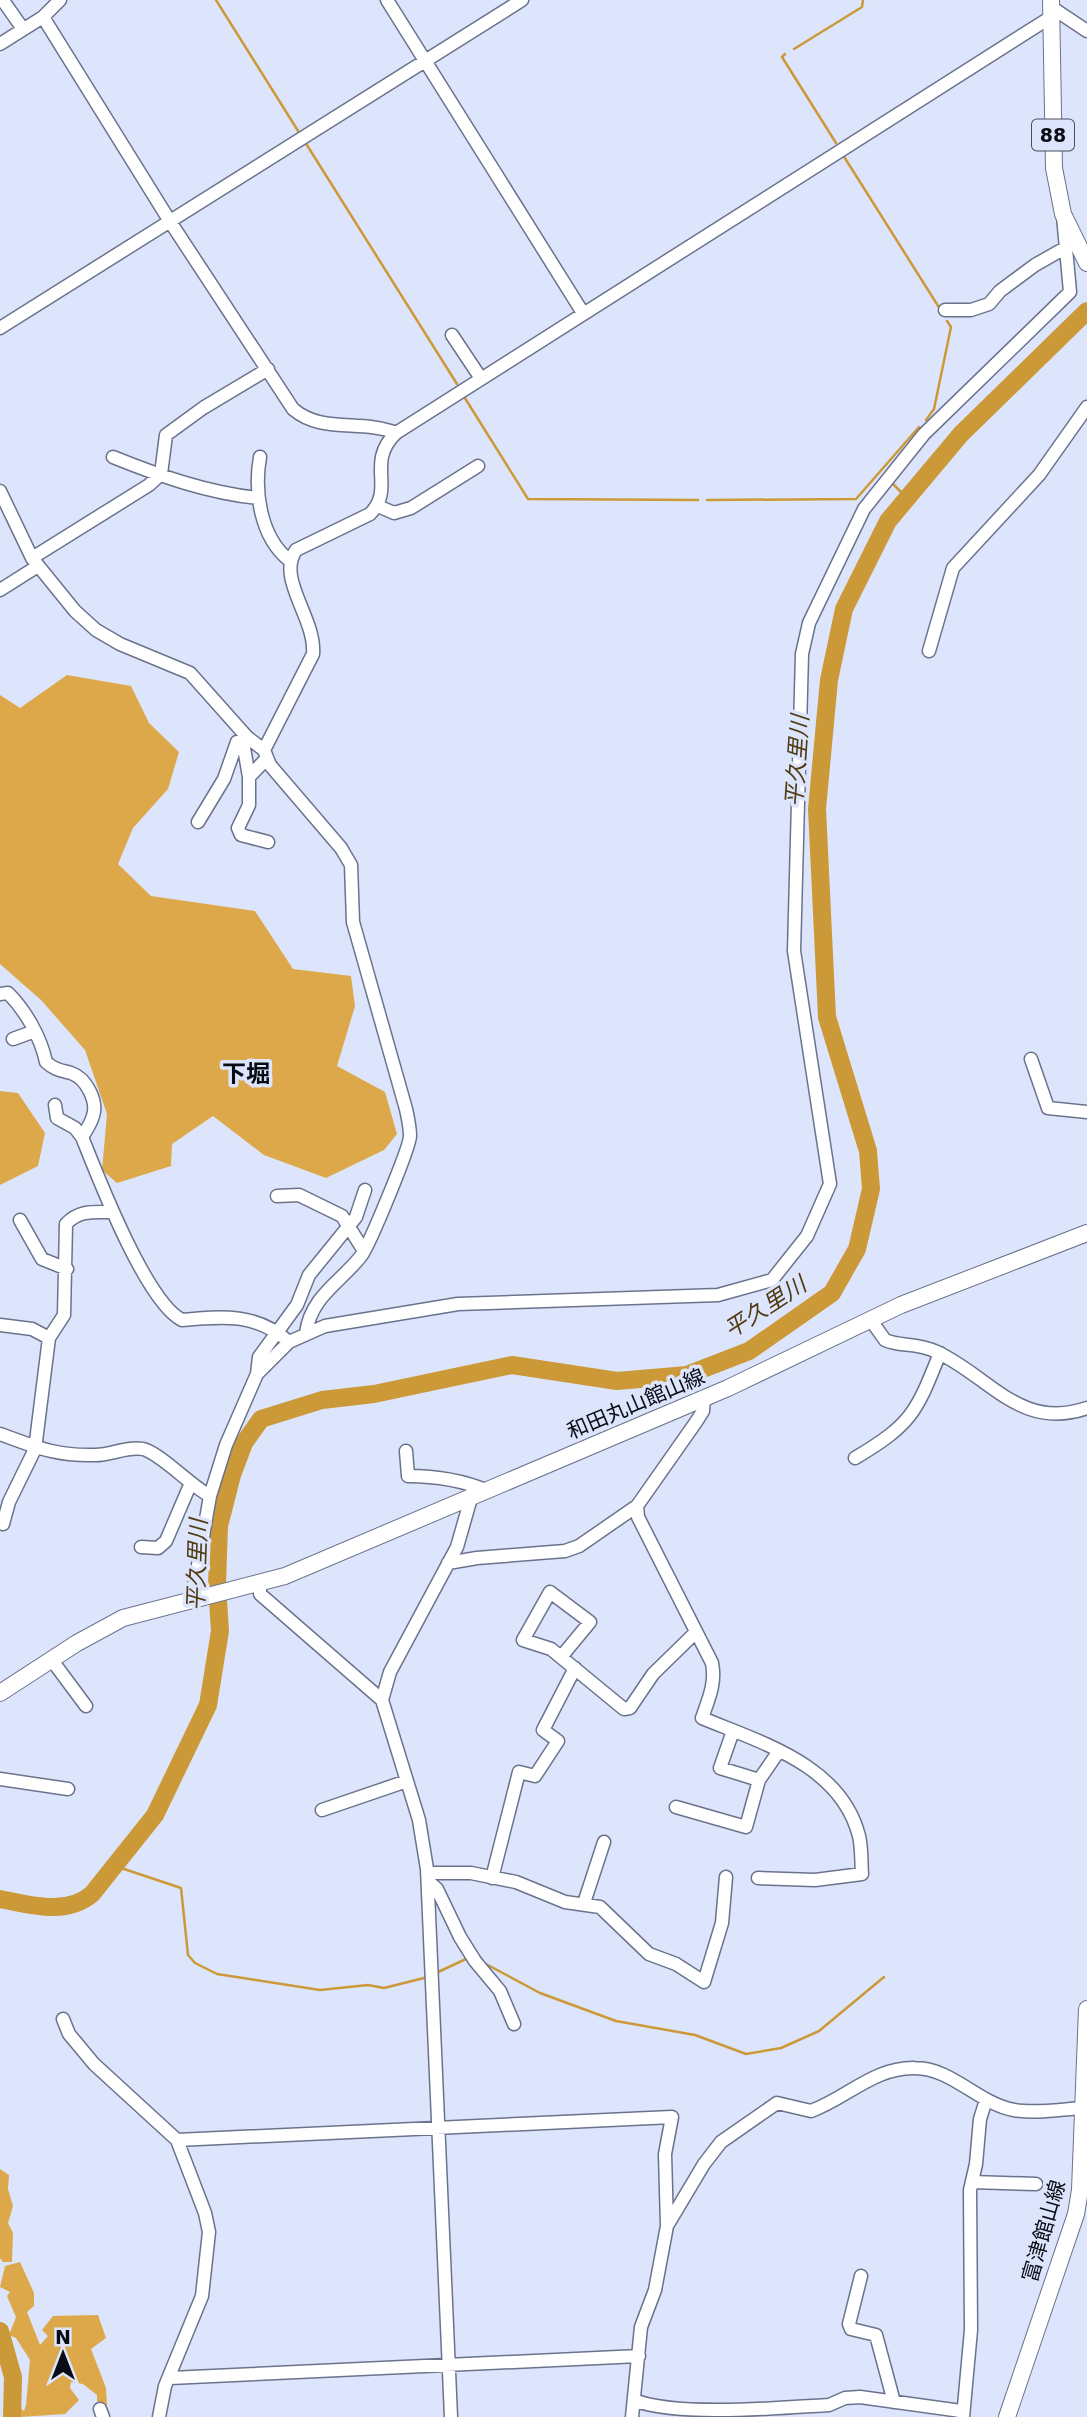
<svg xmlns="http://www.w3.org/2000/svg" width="1087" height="2417" font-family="'DejaVu Sans','Noto Sans JP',sans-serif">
	<rect width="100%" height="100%" fill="#dde5fc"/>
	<!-- forest -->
	<path fill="#dca849" d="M 67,675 L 131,686 L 149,723 L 179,752 L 168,789 L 133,828 L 118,864 L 151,896 L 255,911 L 293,969 L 351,976 L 355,1006 L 337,1066 L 385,1092 L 397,1134 L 384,1150 L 326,1178 L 264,1155 L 213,1116 L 172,1144 L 171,1166 L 117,1183 L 102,1170 L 107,1114 L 85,1050 L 41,1000 L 0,964 L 0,695 L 20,708 Z
		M 0,1091 L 18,1093 L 45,1133 L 38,1166 L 0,1185 Z
		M 0,2169 L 9,2175 L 8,2189 L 13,2206 L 8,2223 L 13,2233 L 12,2262 L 3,2262 L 0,2258 Z
		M 20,2262 L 34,2293 L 34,2306 L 27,2312 L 40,2345 L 48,2336 L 42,2330 L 53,2316 L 98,2315 L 106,2338 L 91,2349 L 106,2388 L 107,2406 L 97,2401 L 97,2395 L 83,2384 L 71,2382 L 70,2388 L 79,2400 L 65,2414 L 20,2417 L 19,2407 L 24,2411 L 26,2405 L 30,2360 L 16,2338 L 9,2335 L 16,2317 L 7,2296 L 10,2292 L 0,2287 L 5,2266 Z"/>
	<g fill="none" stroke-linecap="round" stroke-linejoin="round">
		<!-- stream -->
		<path stroke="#cc9938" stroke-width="2.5" d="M 216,0 L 300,134
			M 794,49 L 862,7 L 863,0
			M 785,54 L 782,57 L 836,143
			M 305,142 L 457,384
			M 843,155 L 940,309
			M 463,395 L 528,499 L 698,500
			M 926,420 L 934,409 L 951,327 L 947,321
			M 890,481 L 907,498
			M 707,500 L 856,499 L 919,427
			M 115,1866 L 181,1888 L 188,1955 L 195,1963 L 217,1974 L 320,1990 L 368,1985 L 384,1988 L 424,1978
			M 484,1963 L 540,1993 L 616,2021 L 695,2035 L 746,2054 L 781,2048 L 819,2031 L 884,1977
			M 436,1973 L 466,1959"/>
		<!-- river -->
		<path stroke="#cc9938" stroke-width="18" d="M 0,1899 C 31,1905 66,1916 92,1894 L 155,1815 L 208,1705 L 220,1631 L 217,1585 L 219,1526 L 232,1475 L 244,1443 L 261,1419 L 322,1400 L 374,1394 L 512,1365 L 617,1381 L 687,1375 L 749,1351 L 832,1293 L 857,1249 L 871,1189 L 868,1151 L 827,1017 L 817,809 L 829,680 L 844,609 L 888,521 L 961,434 L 1087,311
			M 0,2331 L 13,2377 L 12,2417"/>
		<defs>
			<path id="minor" d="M 387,0 L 583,313
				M 0,1 L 4,2 L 23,29
				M 1051,7 L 1087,31
				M 43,17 L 171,223 L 293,409 C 322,434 361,419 396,433
				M 0,44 L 43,17 L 60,0
				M 945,310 L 971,310 L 989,304 L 1000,291 L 1035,265 L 1065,248
				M 0,328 L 522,0
				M 452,335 L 480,377
				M 113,457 C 160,476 208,493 258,498
				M 260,457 C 254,491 260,537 289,560
				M 0,491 L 32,558 L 75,611 L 96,630 L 120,644 L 190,673 L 247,737 L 264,750
				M 378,506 L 394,513 L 411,508 L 478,466
				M 32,558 L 149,485 L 161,474 L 166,435 L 203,408 L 268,369
				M 0,590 L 38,566
				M 929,651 L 953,568 L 1039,475 L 1087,407
				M 267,758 L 249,777 L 249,805 L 238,828 L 241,835 L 268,842
				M 198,822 L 224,779 L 237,742 L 243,742 L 249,777
				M 0,994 L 8,993 C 26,1011 41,1038 46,1062 C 55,1070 60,1070 71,1073 C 86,1078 98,1101 93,1116 C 91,1123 86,1131 82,1137 C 98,1177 146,1302 182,1320 C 223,1316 257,1313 289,1342
				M 13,1039 L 35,1031
				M 1031,1059 L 1048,1108 L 1087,1112
				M 55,1105 L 57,1118 L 75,1128 L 82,1137
				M 277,1196 L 299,1195 L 342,1216 L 364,1251
				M 20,1220 L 42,1259 L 67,1269
				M 870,1319 L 885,1340 C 900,1347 916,1342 937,1352 C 990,1377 1021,1431 1087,1408
				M 0,1325 L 32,1329 L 49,1338
				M 306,1333 C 311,1296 341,1282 361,1256 C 369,1246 410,1147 410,1136 C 410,1128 408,1118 406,1109 L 353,922 L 351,865 L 341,848 L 270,765 L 264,750 L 313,654 C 316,618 276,579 296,550 L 370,514 C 396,488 365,463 396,433 L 1051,17
				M 257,1374 L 259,1357 L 297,1305 L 309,1275 L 356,1217 L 365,1190
				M 704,1397 L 703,1411 L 696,1422 L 637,1506 L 638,1517 L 712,1663 C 716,1683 709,1698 702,1718 C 762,1743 841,1765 859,1836 C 862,1848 861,1862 862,1874 L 815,1880 L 758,1878
				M 0,1434 C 36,1447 55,1456 95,1455 C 112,1455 127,1446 143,1449 C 160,1453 191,1486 210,1496
				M 406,1451 L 408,1476 C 437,1476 462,1480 488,1491
				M 855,1458 C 912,1424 916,1413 940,1353
				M 3,1524 L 9,1502 L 35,1449 L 49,1338 L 64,1315 L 66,1224 C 79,1210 93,1212 111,1212
				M 141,1547 L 158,1548 L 166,1541 L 190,1485
				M 448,1563 L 477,1558 L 565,1551 L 579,1546 L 637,1506
				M 260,1585 L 260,1594 L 382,1700 L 419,1820 L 427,1869 L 451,2417
				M 189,1599 L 195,1582 L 210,1496 L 226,1445 L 257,1374 L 289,1342 L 325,1326 L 458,1304 L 718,1295 L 772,1280 L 807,1236 L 830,1184 L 794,951 L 802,654 L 809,623 L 864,509 L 924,434 L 1070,292 L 1063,216
				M 561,1657 L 590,1622 L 550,1592 L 523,1640 L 551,1649 L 624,1709 L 630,1708 L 653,1674 L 696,1632
				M 51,1659 L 86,1706
				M 382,1700 L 390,1672 L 457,1547 L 471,1498
				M 733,1731 L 720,1768 L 759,1780
				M 0,1779 L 68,1789
				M 676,1807 L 746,1827 L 759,1780 L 779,1751
				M 322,1810 L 407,1781
				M 427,1873 L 471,1873 L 516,1882 L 565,1902 L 600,1907 L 649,1954 L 676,1964 L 704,1982 L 722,1923 L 726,1877
				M 492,1878 L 519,1772 L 535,1776 L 558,1741 L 543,1730 L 575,1668
				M 428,1881 L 437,1889 L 460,1937 L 475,1961 L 500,1991 L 514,2024
				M 584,1903 L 604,1842
				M 63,2019 L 69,2034 L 94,2064 L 177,2140 L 205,2213 L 209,2232 L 202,2296 L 165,2386 L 159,2417
				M 177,2140 L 672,2117 L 665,2154 L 667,2226
				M 972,2182 L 1036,2184
				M 861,2276 L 849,2324 L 851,2329 L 876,2335 L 894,2402
				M 170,2378 L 639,2356
				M 634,2400 C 676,2417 779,2408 829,2405 L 845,2398 L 860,2397 L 961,2411
				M 100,2409 L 103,2417
				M 632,2417 L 641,2327 L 655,2290 L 667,2226 L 704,2164 L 721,2142 L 777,2103 L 811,2111 C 847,2098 874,2067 915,2068 C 952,2068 979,2104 1014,2110 C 1037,2114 1062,2109 1084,2108
				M 963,2417 L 971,2330 L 970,2190 L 976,2164 L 980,2119 L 986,2100"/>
			<path id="major" d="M 1051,0 L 1054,168 L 1063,214 L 1087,263
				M 0,1693 L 77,1643 L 123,1618 L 285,1576 L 728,1388 L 901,1305 L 1087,1233
				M 1007,2417 L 1076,2214 L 1080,2190 L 1087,2009"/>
		</defs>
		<!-- minor casing -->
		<use href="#minor" stroke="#6a738c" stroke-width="15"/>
		<!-- major casing -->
		<use href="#major" stroke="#6a738c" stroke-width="18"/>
		<!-- minor -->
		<use href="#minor" stroke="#fff" stroke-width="12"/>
		<!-- major -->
		<use href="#major" stroke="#fff" stroke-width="16"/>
	</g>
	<g text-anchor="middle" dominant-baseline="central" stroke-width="7" stroke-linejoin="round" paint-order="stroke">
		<!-- shield labels -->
		<rect fill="#dde5fc" stroke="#494d5a" stroke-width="2" x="1032" y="119.5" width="42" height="31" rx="5"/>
		<g font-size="19" font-weight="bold" fill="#090c15">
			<text x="1053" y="135">88</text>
		</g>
		<!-- street labels -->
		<g font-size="21" fill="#090c15" stroke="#dde5fc">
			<text transform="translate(636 1404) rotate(-23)">和田丸山館山線</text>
			<text transform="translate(1044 2231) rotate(-74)">富津館山線</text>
		</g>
		<!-- water labels -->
		<g font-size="23" font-style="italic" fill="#503b13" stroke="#dde5fc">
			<text transform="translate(797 761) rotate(-86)">平久里川</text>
			<text transform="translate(765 1307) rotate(-33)">平久里川</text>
			<text transform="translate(197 1565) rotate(-88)">平久里川</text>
		</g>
		<!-- quarter labels -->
		<g font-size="24" font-weight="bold" fill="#090c15" stroke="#dde5fc">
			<text x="246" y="1074">下堀</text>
		</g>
	</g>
	<!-- north arrow -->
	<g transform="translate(63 2354)" stroke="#dde5fc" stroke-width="5" paint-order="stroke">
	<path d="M0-5L12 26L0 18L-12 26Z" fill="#090c15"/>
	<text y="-10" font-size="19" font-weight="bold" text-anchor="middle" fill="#090c15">N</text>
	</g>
</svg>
